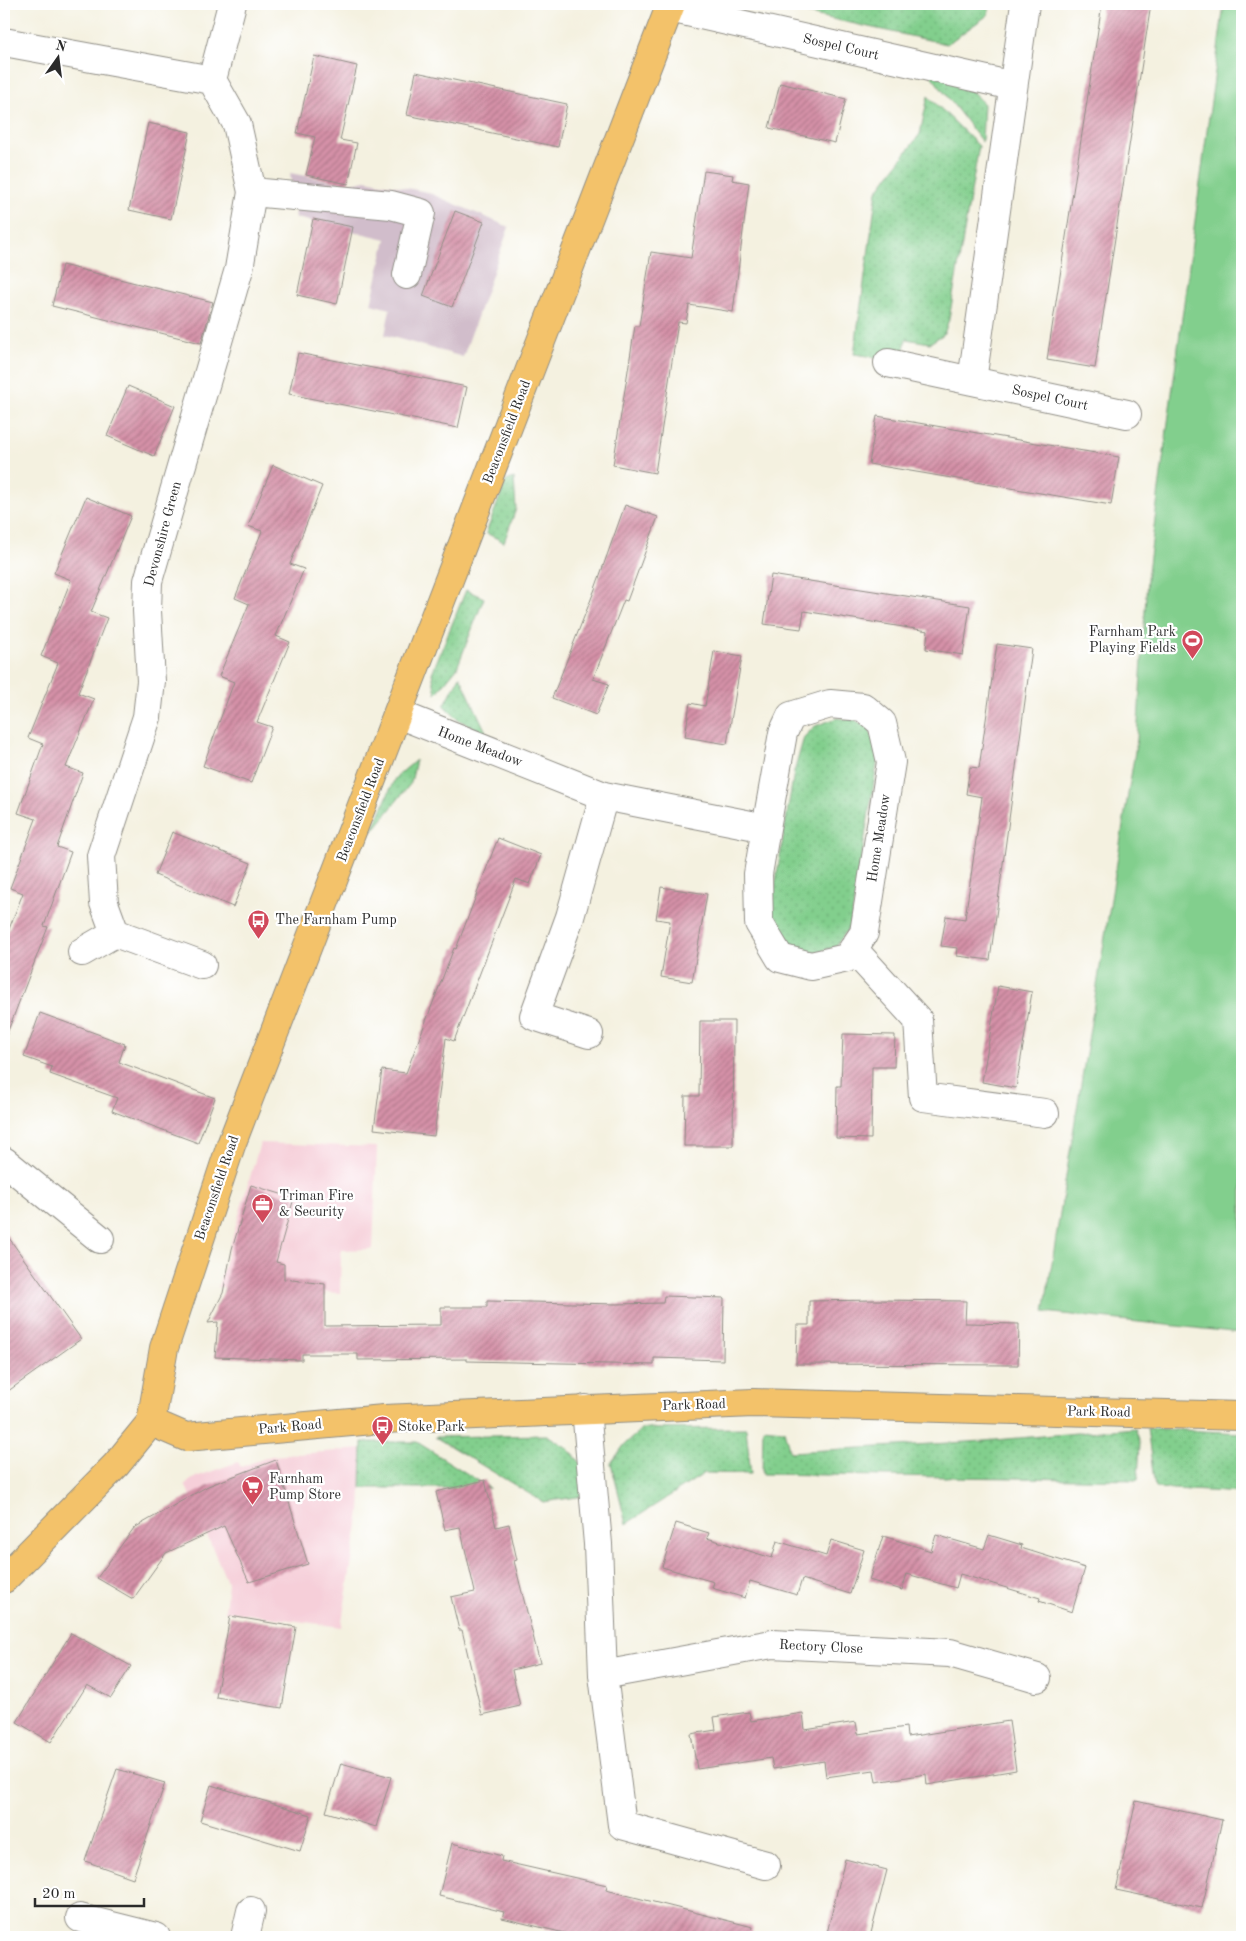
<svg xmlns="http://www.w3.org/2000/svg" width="1246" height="1941" font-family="'Old Standard TT',serif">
	<defs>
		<pattern id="grass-dots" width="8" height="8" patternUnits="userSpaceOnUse" patternTransform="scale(1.25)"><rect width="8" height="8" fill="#82cf8d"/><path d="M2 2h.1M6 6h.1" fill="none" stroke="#70b27a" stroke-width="1.8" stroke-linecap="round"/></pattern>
		<pattern id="building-hatch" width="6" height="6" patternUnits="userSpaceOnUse" patternTransform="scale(1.25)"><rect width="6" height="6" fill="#d591a8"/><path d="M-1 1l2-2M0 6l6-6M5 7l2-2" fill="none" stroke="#ad7789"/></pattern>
	</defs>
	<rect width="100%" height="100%" fill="#fff"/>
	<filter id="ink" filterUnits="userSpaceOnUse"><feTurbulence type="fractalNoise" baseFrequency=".02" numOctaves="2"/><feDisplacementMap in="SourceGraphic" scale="10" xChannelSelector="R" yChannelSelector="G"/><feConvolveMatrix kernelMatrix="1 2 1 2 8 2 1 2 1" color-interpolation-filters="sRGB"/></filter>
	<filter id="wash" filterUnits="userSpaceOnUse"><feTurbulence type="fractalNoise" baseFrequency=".0096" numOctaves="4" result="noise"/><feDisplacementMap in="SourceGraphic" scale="20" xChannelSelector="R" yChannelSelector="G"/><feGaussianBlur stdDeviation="1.12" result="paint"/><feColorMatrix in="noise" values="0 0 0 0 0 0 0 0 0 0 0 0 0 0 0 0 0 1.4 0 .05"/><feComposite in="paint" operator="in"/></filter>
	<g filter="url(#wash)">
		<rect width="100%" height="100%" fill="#f4f1e0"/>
		<!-- built -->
		<path fill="#f6cfd9" d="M 260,1143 L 377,1147 L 373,1249 L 341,1250 L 340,1293 L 218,1287 Z
			M 363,1449 L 360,1512 L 341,1627 L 225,1611 L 228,1584 L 185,1484 L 196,1477 L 238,1462 L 241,1467 L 271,1456 Z"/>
		<!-- industrial -->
		<path fill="#d1bdcb" d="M 290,173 L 347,184 L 366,180 L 427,192 L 509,227 L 463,357 L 385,335 L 390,309 L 371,304 L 386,239 L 296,218 Z"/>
		<!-- grass -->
		<path fill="url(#grass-dots)" stroke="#567d5c" d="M 763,4 L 990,4 L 988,15 L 947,44 Z
			M 930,74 L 967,86 L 984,104 L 982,142 Z
			M 928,96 L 979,146 L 949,319 L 944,334 L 930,343 L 906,339 L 902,361 L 854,354 L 877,191 L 920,134 Z
			M 514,478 L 516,509 L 504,542 L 486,533 L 506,481 Z
			M 466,590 L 484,598 L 457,668 L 436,694 L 432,673 Z
			M 460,676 L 487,734 L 459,720 L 444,706 Z
			M 837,718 L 855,720 L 869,728 L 879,752 L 850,927 L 835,947 L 816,953 L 791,948 L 774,933 L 770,916 L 794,772 L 804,737 L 815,726 Z
			M 416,760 L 411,783 L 372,832 L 395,778 Z
			M 746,1428 L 751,1474 L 705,1473 L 626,1524 L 611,1463 L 625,1444 L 642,1429 Z
			M 763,1428 L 784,1430 L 790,1452 L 984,1441 L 1135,1428 L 1140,1442 L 1138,1480 L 762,1474 Z
			M 1147,1428 L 1242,1433 L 1242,1493 L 1155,1488 Z
			M 547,1435 L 566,1447 L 582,1464 L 584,1496 L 543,1502 L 435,1437 Z
			M 362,1442 L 417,1442 L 490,1488 L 361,1488 Z"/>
		<!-- garden -->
		<path fill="#82cf8d" stroke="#567d5c" d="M 1224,4 L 1242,4 L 1242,1333 L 1044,1312 L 1137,739 L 1147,579 Z"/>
		<g id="blocks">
			<!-- building -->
			<path fill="url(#building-hatch)" d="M 1102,4 L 1151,4 L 1095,368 L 1047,360 Z
				M 314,56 L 357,66 L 340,140 L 357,143 L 348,184 L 306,175 L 315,137 L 297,133 Z
				M 416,72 L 567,104 L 558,147 L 407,115 Z
				M 780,83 L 846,99 L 835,143 L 769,128 Z
				M 148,123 L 190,132 L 171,219 L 129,210 Z
				M 704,171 L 733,175 L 732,180 L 749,183 L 733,312 L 689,305 L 686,323 L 678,322 L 655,473 L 613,465 L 635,326 L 639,326 L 651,252 L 691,258 Z
				M 455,211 L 484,222 L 452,307 L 423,296 Z
				M 313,219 L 353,227 L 337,304 L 297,295 Z
				M 62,265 L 213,302 L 201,343 L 52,306 Z
				M 298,353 L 467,387 L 458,428 L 289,394 Z
				M 128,386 L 175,406 L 154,456 L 107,436 Z
				M 877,416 L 1119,457 L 1111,505 L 869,464 Z
				M 273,465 L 322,486 L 290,564 L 304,569 L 276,636 L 290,642 L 257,722 L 272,727 L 251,783 L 203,766 L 234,682 L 219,676 L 249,604 L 235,598 L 262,531 L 248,526 Z
				M 86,497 L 131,516 L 91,612 L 107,618 L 78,693 L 94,699 L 66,767 L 83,773 L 57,847 L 71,852 L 44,926 L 48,927 L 6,1036 L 4,1036 L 4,942 L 23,893 L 10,888 L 36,819 L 18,813 L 43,744 L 28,738 L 58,663 L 41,656 L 71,580 L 54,573 Z
				M 625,505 L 658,517 L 627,601 L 624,600 L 593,679 L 609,684 L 596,715 L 552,698 L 595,589 Z
				M 771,575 L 970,606 L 963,655 L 926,649 L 928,631 L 804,611 L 801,629 L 764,624 Z
				M 997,644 L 1032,649 L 990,960 L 957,956 L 958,948 L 941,946 L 946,916 L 965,919 L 982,797 L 966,794 L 970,767 L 979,768 Z
				M 714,651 L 742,656 L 727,744 L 685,737 L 690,703 L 705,706 Z
				M 172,832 L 251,863 L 233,907 L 155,875 Z
				M 498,838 L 541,855 L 530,884 L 516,879 L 454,1041 L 446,1038 L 434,1136 L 374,1129 L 382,1070 L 406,1073 L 454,948 L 456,949 Z
				M 661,887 L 707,894 L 692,982 L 661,977 L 670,921 L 656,919 Z
				M 998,986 L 1032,992 L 1016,1088 L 982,1082 Z
				M 40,1013 L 125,1044 L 119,1062 L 215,1098 L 198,1143 L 112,1111 L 117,1098 L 50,1074 L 52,1067 L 24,1057 Z
				M 700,1021 L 734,1021 L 733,1146 L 684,1146 L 685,1096 L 699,1096 Z
				M 843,1034 L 895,1035 L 894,1067 L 872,1067 L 871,1139 L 836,1138 L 837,1086 L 841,1086 Z
				M 251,1185 L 294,1198 L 276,1262 L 284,1264 L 284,1279 L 325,1284 L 325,1326 L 441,1325 L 441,1307 L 487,1307 L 487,1301 L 616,1304 L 663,1303 L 664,1296 L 724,1298 L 723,1360 L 654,1358 L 654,1365 L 467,1361 L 467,1359 L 358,1360 L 358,1354 L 302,1354 L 302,1360 L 215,1357 L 218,1322 L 208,1323 L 223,1293 L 232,1249 Z
				M 4,1231 L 81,1339 L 4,1394 Z
				M 876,1300 L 966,1301 L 965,1323 L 1019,1324 L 1018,1365 L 796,1364 L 797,1325 L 809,1325 L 809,1301 Z
				M 276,1460 L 308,1564 L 249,1582 L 224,1526 L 166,1553 L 133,1599 L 97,1578 L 134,1528 L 208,1486 Z
				M 485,1480 L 496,1527 L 509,1524 L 517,1560 L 514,1561 L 540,1663 L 512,1670 L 520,1706 L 482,1715 L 462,1630 L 459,1630 L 451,1597 L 475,1592 L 460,1527 L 445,1530 L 436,1492 Z
				M 676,1523 L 709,1533 L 707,1538 L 772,1558 L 777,1541 L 826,1556 L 831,1540 L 864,1550 L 850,1594 L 802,1579 L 797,1595 L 750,1581 L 745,1598 L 712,1588 L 714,1582 L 662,1567 Z
				M 936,1535 L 984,1549 L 989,1535 L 1022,1545 L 1021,1548 L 1085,1568 L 1072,1612 L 1039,1601 L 1040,1598 L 960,1574 L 956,1588 L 907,1574 L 902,1590 L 869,1580 L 883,1536 L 931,1551 Z
				M 230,1616 L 296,1627 L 282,1708 L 216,1697 Z
				M 71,1633 L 131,1666 L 111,1698 L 87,1685 L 51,1742 L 17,1722 Z
				M 749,1712 L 751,1721 L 803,1713 L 805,1730 L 856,1722 L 858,1734 L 906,1727 L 907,1737 L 1009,1721 L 1016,1770 L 927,1785 L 926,1774 L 876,1782 L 874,1770 L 826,1777 L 824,1761 L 773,1769 L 771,1758 L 697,1769 L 691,1734 L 716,1730 L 714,1717 Z
				M 341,1763 L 391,1777 L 376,1827 L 326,1812 Z
				M 117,1769 L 165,1783 L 133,1878 L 85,1861 Z
				M 211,1785 L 311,1815 L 300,1851 L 200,1821 Z
				M 1136,1801 L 1222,1820 L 1202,1908 L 1116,1890 Z
				M 452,1843 L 502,1856 L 501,1861 L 607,1885 L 606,1890 L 753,1927 L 751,1937 L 581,1937 L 502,1918 L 504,1912 L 439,1896 Z
				M 845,1859 L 887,1870 L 870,1937 L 826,1937 Z"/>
		</g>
	</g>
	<g filter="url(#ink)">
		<use href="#blocks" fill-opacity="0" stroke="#908e86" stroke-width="1"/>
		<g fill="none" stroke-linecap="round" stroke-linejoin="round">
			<defs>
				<path id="minor" d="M 670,8 L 1013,86
					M 4,42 L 212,80 L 237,124 L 252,192 L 239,269 L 148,581 L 147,611 L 151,681 L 147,717 L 101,856 L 104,903 L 115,933 L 202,965
					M 212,80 L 232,4
					M 252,192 L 391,205 L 421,213 L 407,275
					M 888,363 L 1127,414
					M 972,381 L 1025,4
					M 398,714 L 604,796 L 766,828 L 783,733 L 791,716 L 830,704 L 863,707 L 882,723 L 891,762 L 864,933 L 847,958 L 811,966 L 780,958 L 759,923 L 758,874 L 766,828
					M 853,949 L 918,1020 L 923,1097 L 1045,1113
					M 82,952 L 115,933
					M 589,1034 L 534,1016 L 570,917 L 604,796
					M 4,1161 L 100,1239
					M 586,1409 L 598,1544 L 603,1675 L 622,1825 L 766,1865
					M 603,1675 L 772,1644 L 950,1653 L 1037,1678
					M 80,1918 L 156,1937
					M 245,1937 L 251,1911"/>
				<path id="major" d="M 151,1422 L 186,1437 L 384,1419 L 753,1403 L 1242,1416
					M 4,1579 L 116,1465 L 151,1422 L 164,1348 L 231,1145 L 671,4"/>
			</defs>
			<!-- minor casing -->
			<use href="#minor" stroke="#908e86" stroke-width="30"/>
			<!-- major casing -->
			<use href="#major" stroke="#908e86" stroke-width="30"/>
			<!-- minor -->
			<use href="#minor" stroke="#fff" stroke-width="28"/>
			<!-- major -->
			<use href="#major" stroke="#f3c26a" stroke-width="28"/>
		</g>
	</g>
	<!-- icons -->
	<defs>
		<symbol id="stadium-pin" viewBox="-11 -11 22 30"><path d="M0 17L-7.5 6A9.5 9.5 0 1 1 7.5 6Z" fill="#d1495b" stroke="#fff"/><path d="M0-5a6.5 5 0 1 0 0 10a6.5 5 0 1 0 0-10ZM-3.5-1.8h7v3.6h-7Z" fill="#fff"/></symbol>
		<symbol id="bus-pin" viewBox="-11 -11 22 30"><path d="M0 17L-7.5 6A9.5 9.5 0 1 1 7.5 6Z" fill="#d1495b" stroke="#fff"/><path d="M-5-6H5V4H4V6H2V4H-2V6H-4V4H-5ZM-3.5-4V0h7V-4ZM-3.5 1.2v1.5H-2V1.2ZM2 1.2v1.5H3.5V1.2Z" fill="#fff"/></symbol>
		<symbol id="office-pin" viewBox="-11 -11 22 30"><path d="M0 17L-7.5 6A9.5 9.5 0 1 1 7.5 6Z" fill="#d1495b" stroke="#fff"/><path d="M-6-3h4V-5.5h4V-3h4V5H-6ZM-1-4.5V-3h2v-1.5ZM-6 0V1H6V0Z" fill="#fff"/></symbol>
		<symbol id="supermarket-pin" viewBox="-11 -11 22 30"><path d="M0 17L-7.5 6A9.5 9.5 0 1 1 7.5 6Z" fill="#d1495b" stroke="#fff"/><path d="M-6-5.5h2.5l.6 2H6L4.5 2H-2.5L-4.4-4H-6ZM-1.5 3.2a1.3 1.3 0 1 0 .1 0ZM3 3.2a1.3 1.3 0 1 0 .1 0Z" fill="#fff"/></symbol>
	</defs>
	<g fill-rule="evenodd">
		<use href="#stadium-pin" x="1180" y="628" width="25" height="34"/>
		<use href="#bus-pin" x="246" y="908" width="25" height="34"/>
		<use href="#office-pin" x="250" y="1192" width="25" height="34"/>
		<use href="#bus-pin" x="370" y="1414" width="25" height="34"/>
		<use href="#supermarket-pin" x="240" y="1474" width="25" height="34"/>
	</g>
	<g text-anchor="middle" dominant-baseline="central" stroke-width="4.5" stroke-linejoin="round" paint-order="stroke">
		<!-- street labels -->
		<g font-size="14" fill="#2b2b2b" stroke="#fff">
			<text transform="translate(841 47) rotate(13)">Sospel Court</text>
			<text transform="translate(1050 398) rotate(12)">Sospel Court</text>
			<text transform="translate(507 432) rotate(-69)">Beaconsfield Road</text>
			<text transform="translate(163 534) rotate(-75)">Devonshire Green</text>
			<text transform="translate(480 747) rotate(21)">Home Meadow</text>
			<text transform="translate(361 810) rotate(-69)">Beaconsfield Road</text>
			<text transform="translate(879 838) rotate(-81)">Home Meadow</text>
			<text transform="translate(217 1188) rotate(-71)">Beaconsfield Road</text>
			<text transform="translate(694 1405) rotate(-2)">Park Road</text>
			<text transform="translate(1099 1412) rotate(1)">Park Road</text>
			<text transform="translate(290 1427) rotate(-5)">Park Road</text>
			<text transform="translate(821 1647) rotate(3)">Rectory Close</text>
		</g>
		<!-- poi labels -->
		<g font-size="14" fill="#2b2b2b" stroke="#fff" text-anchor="start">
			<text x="1176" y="632" text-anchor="end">Farnham Park<tspan x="1176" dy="16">Playing Fields</tspan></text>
			<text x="275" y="920">The Farnham Pump</text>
			<text x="279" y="1196">Triman Fire<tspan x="279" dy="16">&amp; Security</tspan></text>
			<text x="398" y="1427">Stoke Park</text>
			<text x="269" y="1479">Farnham<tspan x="269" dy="16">Pump Store</tspan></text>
		</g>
	</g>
	<!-- margin -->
	<rect width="1246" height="1941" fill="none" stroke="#fff" stroke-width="20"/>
	<!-- north arrow -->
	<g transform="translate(58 58) rotate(14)" stroke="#ffffff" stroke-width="4" paint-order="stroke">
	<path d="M0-4L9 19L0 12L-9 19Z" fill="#2b2b2b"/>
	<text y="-8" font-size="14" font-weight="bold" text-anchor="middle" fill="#2b2b2b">N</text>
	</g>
	<!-- scale -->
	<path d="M35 1898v8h109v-8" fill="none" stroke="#2b2b2b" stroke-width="2.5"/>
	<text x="42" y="1898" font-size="15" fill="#2b2b2b" stroke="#ffffff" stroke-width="4" paint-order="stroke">20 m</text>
</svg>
